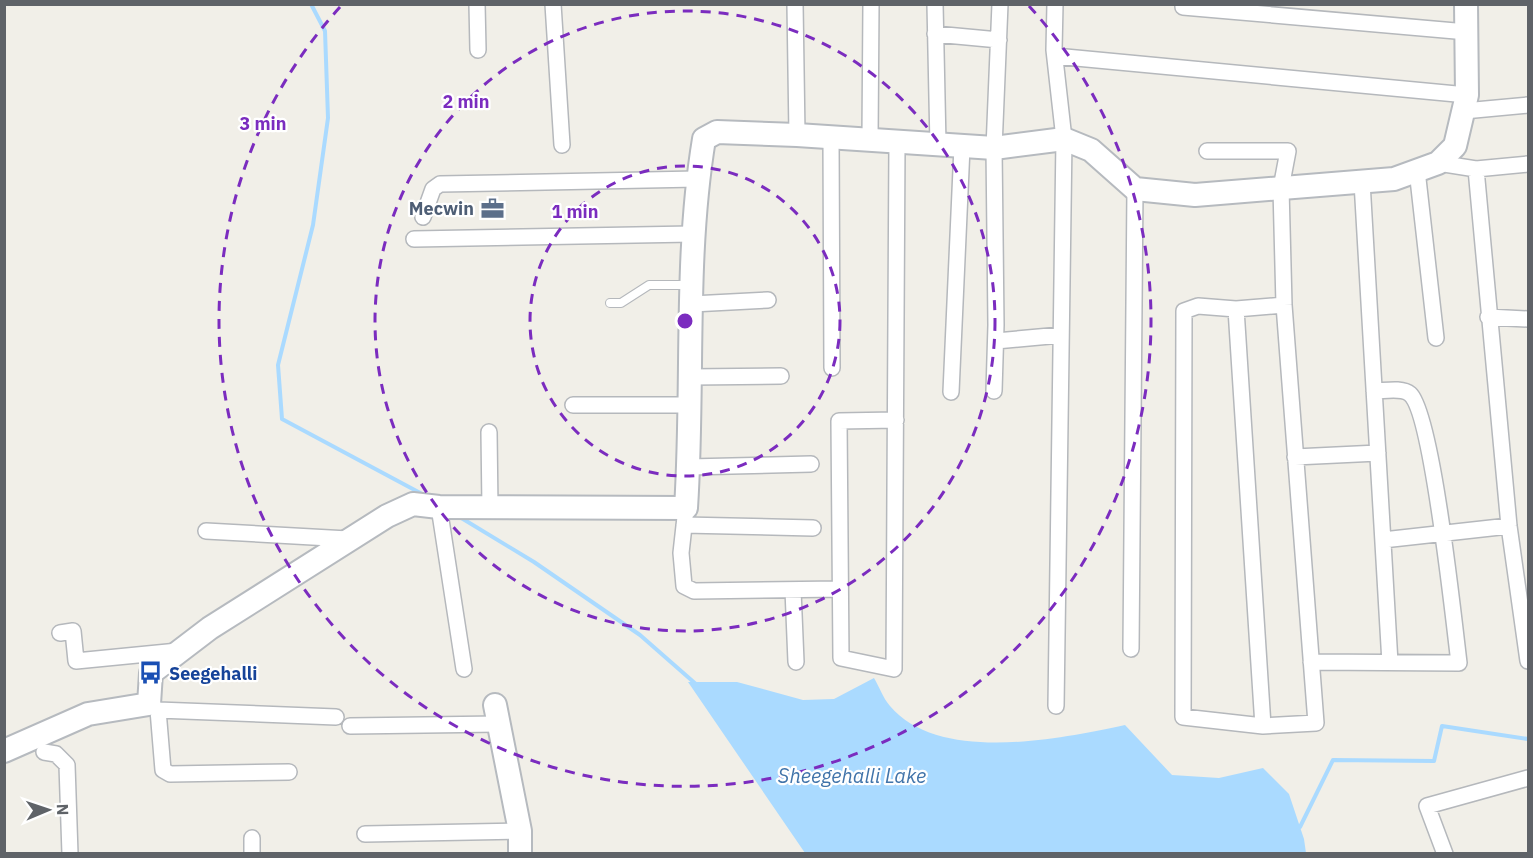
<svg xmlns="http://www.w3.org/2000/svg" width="1533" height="858" font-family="'IBM Plex Sans',sans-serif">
	<rect width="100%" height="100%" fill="#f1efe8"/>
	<!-- water -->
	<path fill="#aadaff" d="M 874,678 C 879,686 883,698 890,706 C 939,764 1060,739 1125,725 L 1172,775 L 1219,778 L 1263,768 L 1289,794 L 1304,839 L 1306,853 L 805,853 L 688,682 L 737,682 L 803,700 L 834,699 Z"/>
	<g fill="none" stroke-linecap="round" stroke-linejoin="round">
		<!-- stream -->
		<path stroke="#aadaff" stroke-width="4" d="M 311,4 L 325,31 L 328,118 L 313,225 L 278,365 L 282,419 L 424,495
			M 458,516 L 534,562 L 640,635 L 697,685
			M 1297,827 L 1300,827 L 1333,760 L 1434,761 L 1442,726 L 1528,739"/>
		<defs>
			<path id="lane" d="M 610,303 L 621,303 L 649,285 L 690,285"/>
			<path id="street" d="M 477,4 L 478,50
				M 553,4 L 562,145
				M 795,4 L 797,135
				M 935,4 L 938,145
				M 1055,4 L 1054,50 L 1064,139 L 1056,706
				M 1183,7 L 1467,32
				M 935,34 L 999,40
				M 1055,56 L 1467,95
				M 1464,111 L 1528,105
				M 831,137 L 832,368
				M 870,138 L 871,4
				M 1207,151 L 1288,151 L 1281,188 L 1284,305 L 1316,723 L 1263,726 L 1183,717 L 1184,311 L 1198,306 L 1236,309 L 1284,305
				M 1438,163 L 1476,169 L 1528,164
				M 1476,169 L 1509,526 L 1528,661
				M 1417,170 L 1436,338
				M 1362,182 L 1390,663
				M 423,217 L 433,189 L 440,184 L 697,179
				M 414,239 L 692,234
				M 692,304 L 768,300
				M 1236,309 L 1263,726
				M 1488,317 L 1528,319
				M 996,341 L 1061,335
				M 691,377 L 781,376
				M 994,391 L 996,325 L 994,148 L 1000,4
				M 951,392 L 962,147
				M 573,405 L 691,405
				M 896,420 L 839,421 L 841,658 L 894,669 L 897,143
				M 489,432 L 490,508
				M 1295,457 L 1378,453
				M 689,467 L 811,464
				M 439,507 L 464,669
				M 686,508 L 681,553 L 684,586 L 694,591 L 840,589
				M 684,525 L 813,528
				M 206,531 L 348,539
				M 1383,540 L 1509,526
				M 793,590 L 796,662
				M 60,633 L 73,631 L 76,661 L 178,651
				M 1131,649 L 1135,189
				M 1311,662 L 1459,663 C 1454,622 1432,413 1410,394 C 1402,387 1384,391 1374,391
				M 149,704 L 158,710 L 336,717
				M 158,710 L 163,770 L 170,774 L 289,772
				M 350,726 L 499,724
				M 44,752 L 56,754 L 67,765 L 70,854
				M 365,834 L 520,831
				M 252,838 L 252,854
				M 1445,854 L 1427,806 L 1528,778"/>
			<path id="secondary" d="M 495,705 L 520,831 L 520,854
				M 4,751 L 88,714 L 149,704 L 151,673 L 210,628 L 387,516 L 413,504 L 439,507 L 686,508 C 694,385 684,260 704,139 L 717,132 L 797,135 L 994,148 L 1064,139 L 1091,150 L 1135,189 L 1195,195 L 1394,179 L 1438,163 L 1455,146 L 1467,95 L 1466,4"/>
		</defs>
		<!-- lane casing -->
		<use href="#lane" stroke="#b5b8bc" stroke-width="10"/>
		<!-- street casing -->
		<use href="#street" stroke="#b5b8bc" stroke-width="18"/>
		<!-- secondary casing -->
		<use href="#secondary" stroke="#b6babf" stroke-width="26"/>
		<!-- lane -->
		<use href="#lane" stroke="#fff" stroke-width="8"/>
		<!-- street -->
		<use href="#street" stroke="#fff" stroke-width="15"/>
		<!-- secondary -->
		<use href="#secondary" stroke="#fff" stroke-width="22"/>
	</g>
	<!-- distance rings -->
	<g fill="none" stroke="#7b2cbf" stroke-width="3" stroke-dasharray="10 8">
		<circle cx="685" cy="321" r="155"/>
		<circle cx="685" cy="321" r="310"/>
		<path d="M1029 6A466 466 0 1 1 341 6"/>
	</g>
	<!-- icons -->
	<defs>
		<symbol id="office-bare" viewBox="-9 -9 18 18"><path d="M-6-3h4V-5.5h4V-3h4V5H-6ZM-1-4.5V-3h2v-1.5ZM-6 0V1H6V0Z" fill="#5c6f8a" stroke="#fff" stroke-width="2.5" paint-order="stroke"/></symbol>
		<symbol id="bus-bare" viewBox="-9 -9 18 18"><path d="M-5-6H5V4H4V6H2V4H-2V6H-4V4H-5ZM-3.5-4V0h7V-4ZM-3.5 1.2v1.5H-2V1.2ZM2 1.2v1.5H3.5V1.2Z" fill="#1a4fb4" stroke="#fff" stroke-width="2.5" paint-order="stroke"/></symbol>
	</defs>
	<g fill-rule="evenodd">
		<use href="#office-bare" x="476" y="192" width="33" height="33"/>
		<use href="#bus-bare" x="134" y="656" width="33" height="33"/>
	</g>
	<g text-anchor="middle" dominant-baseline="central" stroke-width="4.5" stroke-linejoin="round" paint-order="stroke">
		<!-- service labels -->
		<g font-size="18" font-weight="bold" fill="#4e5e75" stroke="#fff" text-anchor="end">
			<text x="474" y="208">Mecwin</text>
		</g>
		<!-- transit labels -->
		<g font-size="18" font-weight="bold" fill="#164399" stroke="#fff" text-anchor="start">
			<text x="169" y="673">Seegehalli</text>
		</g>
		<!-- water labels -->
		<g font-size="20" font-style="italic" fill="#4174aa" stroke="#fff">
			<text x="852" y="775">Sheegehalli Lake</text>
		</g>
	</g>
	<circle cx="685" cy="321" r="9" fill="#7b2cbf" stroke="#fff" stroke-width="3"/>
	<g font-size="18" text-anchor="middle" font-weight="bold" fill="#7b2cbf" stroke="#fff" stroke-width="4.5" stroke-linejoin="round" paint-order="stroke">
		<text x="466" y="108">2 min</text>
		<text x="263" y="130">3 min</text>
		<text x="575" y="218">1 min</text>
	</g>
	<!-- border -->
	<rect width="1533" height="858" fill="none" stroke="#5f6368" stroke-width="12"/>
	<!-- north arrow -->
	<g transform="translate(48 810) rotate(88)" stroke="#ffffff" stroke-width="4.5" paint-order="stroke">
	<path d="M0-4.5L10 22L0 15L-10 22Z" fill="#5f6368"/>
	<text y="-9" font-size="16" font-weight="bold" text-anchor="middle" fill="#5f6368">N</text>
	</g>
</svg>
